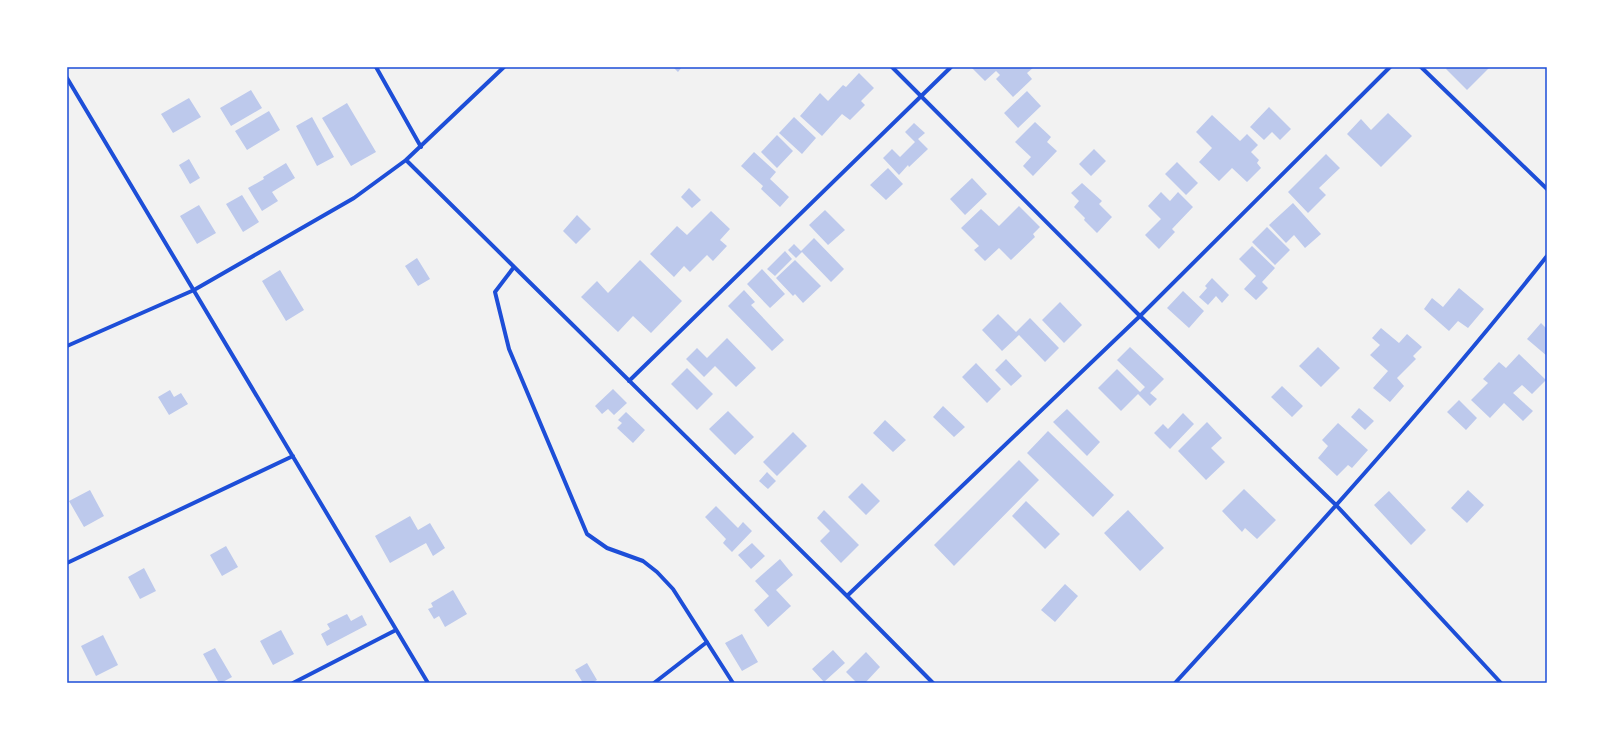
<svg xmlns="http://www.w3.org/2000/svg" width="1614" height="750" font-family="'Archivo Narrow',sans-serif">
	<rect width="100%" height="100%" fill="#f2f2f2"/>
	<!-- building -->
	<path fill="#bdc9ec" d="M 673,67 L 682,67 L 678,72 Z
		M 971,67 L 1034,67 L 1027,73 L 1032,79 L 1013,97 L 996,79 L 1000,75 L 996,71 L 985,81 Z
		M 1448,67 L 1490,67 L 1467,90 L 1446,69 Z
		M 859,73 L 874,88 L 861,101 L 865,105 L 850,120 L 842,114 L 822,136 L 800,116 L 820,93 L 828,101 L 843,85 L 846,87 Z
		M 251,90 L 262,108 L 231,126 L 220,108 Z
		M 1027,91 L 1041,106 L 1018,128 L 1004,113 Z
		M 189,98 L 201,117 L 173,133 L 161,114 Z
		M 347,103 L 376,152 L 351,166 L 322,118 Z
		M 1269,107 L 1291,129 L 1280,140 L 1272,132 L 1264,140 L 1250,127 Z
		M 269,111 L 280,130 L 247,150 L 235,131 Z
		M 1388,113 L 1412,136 L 1381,167 L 1347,134 L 1361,119 L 1371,130 Z
		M 1212,115 L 1240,141 L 1247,134 L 1258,145 L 1251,152 L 1259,160 L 1257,163 L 1261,168 L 1247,182 L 1232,168 L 1219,181 L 1199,162 L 1212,148 L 1196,132 Z
		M 312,117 L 334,157 L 317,166 L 296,126 Z
		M 794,117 L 816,138 L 802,154 L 779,133 Z
		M 1035,122 L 1051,137 L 1047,142 L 1057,151 L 1033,176 L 1023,166 L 1031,157 L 1015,142 Z
		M 914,123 L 925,133 L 918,139 L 928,149 L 909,167 L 908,165 L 899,175 L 883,158 L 892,149 L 900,157 L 915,142 L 905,132 Z
		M 777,135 L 793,151 L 777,168 L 761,152 Z
		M 1094,149 L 1106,161 L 1091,176 L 1079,164 Z
		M 754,152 L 776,172 L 770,179 L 789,197 L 780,207 L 761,189 L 763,186 L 741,166 Z
		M 1326,154 L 1340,168 L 1319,188 L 1326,195 L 1308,213 L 1288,192 Z
		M 189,159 L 200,178 L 190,184 L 179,165 Z
		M 1177,162 L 1198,183 L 1186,195 L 1165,174 Z
		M 286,163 L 295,178 L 272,192 L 278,201 L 262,211 L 248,188 L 264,179 L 263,177 Z
		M 888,168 L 903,184 L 886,200 L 870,185 Z
		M 972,178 L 987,194 L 965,215 L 950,199 Z
		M 1082,183 L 1102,201 L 1099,204 L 1112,217 L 1097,233 L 1084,220 L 1085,218 L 1074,207 L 1079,201 L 1071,193 Z
		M 689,188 L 701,200 L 692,208 L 681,197 Z
		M 1161,192 L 1170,201 L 1178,192 L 1193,207 L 1172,229 L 1175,232 L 1159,249 L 1145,235 L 1161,219 L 1148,206 Z
		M 242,195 L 259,222 L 243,232 L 226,204 Z
		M 1293,203 L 1321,234 L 1305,248 L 1294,235 L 1286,243 L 1269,225 Z
		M 199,205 L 216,233 L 197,244 L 180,216 Z
		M 1019,206 L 1040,227 L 1033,234 L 1035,237 L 1011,260 L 999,248 L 985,261 L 974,250 L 979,246 L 961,228 L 981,209 L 999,226 Z
		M 825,210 L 845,230 L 828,245 L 809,225 Z
		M 711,211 L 730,229 L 720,240 L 727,246 L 713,261 L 707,255 L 690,272 L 684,266 L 674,277 L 650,254 L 677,226 L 687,235 Z
		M 577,215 L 591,229 L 576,244 L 563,231 Z
		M 1267,227 L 1290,250 L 1275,265 L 1252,242 Z
		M 814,238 L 844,269 L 831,282 L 802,252 L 796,258 L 788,250 L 794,244 L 801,251 Z
		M 1252,246 L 1275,268 L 1262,282 L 1268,288 L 1256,300 L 1244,289 L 1256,276 L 1239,259 Z
		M 785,251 L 792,259 L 775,276 L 767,269 Z
		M 417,258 L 430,279 L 418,286 L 405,266 Z
		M 640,260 L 682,301 L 651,333 L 633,316 L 618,332 L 581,297 L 597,281 L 608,293 Z
		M 795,260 L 821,286 L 803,303 L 795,294 L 793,296 L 776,278 Z
		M 762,269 L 785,294 L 770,308 L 747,284 Z
		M 280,270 L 304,310 L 286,321 L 262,281 Z
		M 1212,278 L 1229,295 L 1222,303 L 1216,296 L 1208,305 L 1199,297 L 1207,288 L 1205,286 Z
		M 1459,288 L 1484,309 L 1468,328 L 1458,321 L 1449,331 L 1424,309 L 1432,298 L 1443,307 Z
		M 744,290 L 755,302 L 751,305 L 784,340 L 772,351 L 728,306 Z
		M 1183,291 L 1204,311 L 1189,328 L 1167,308 Z
		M 1060,302 L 1082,325 L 1064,343 L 1042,320 Z
		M 998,314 L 1016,332 L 1030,318 L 1059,348 L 1045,362 L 1019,335 L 1002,351 L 982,330 Z
		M 1541,323 L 1547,329 L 1547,356 L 1527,339 Z
		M 1381,328 L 1399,343 L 1407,334 L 1422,347 L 1413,356 L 1416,359 L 1397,378 L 1404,386 L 1390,402 L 1373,388 L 1388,371 L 1370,355 L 1380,345 L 1372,338 Z
		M 727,338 L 756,368 L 736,387 L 715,366 L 704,377 L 686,359 L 697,348 L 707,358 Z
		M 1130,347 L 1164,379 L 1150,393 L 1157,399 L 1150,406 L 1138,394 L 1121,411 L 1098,388 L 1117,369 L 1140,392 L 1145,387 L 1117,360 Z
		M 1318,347 L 1340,368 L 1321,387 L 1299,366 Z
		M 1519,354 L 1546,380 L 1532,394 L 1522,385 L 1513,393 L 1533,411 L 1523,421 L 1504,403 L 1490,418 L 1471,400 L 1488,383 L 1483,379 L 1499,362 L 1506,368 Z
		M 1006,359 L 1022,376 L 1011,386 L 995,370 Z
		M 976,363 L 1001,389 L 987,403 L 962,377 Z
		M 687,368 L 713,394 L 697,410 L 671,384 Z
		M 1282,386 L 1303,406 L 1292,417 L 1271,397 Z
		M 613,389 L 627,403 L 614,415 L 608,409 L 602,414 L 595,406 Z
		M 170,390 L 174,397 L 181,393 L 188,404 L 169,415 L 158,397 Z
		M 1459,400 L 1477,418 L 1466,430 L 1447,412 Z
		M 943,406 L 965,427 L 954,437 L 933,417 Z
		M 1359,408 L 1374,421 L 1365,430 L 1351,417 Z
		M 1067,409 L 1100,442 L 1087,456 L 1053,422 Z
		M 728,411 L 754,437 L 735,455 L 709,429 Z
		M 626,412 L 645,430 L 633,443 L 617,428 L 622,423 L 618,420 Z
		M 1183,413 L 1194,424 L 1170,449 L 1154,433 L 1163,424 L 1168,429 Z
		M 885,420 L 906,440 L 893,452 L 873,433 Z
		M 1207,422 L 1222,438 L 1211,448 L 1225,462 L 1206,480 L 1178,451 Z
		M 1338,423 L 1368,450 L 1352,468 L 1348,465 L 1337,476 L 1318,458 L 1328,446 L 1322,440 Z
		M 1048,431 L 1114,495 L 1093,517 L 1027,453 Z
		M 793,432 L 807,446 L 777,476 L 763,462 Z
		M 1019,460 L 1039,480 L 954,566 L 934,545 Z
		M 767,472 L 776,481 L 768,489 L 759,481 Z
		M 862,483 L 880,501 L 866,515 L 848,497 Z
		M 1244,489 L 1276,520 L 1257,539 L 1245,528 L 1242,532 L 1222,511 Z
		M 90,490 L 104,516 L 84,527 L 69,501 Z
		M 1468,490 L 1484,505 L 1467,523 L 1451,508 Z
		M 1389,491 L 1426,530 L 1411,545 L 1374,505 Z
		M 1026,501 L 1060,534 L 1045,549 L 1012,516 Z
		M 716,506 L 738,528 L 743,522 L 752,531 L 732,552 L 723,543 L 726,539 L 705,517 Z
		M 824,510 L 859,545 L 841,563 L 820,541 L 830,531 L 817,518 Z
		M 1128,510 L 1164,548 L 1140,571 L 1104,533 Z
		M 410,516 L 418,530 L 430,523 L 445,548 L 433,556 L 426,543 L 390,563 L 375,536 Z
		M 752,543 L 765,556 L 751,569 L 738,555 Z
		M 226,546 L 238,567 L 222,576 L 210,555 Z
		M 780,559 L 793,575 L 776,590 L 791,606 L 768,627 L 754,610 L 769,596 L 755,581 Z
		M 144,568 L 156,591 L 140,599 L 128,577 Z
		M 1065,584 L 1078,596 L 1055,622 L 1041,610 Z
		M 453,590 L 467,614 L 445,627 L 439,616 L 434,619 L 428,609 L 433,607 L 431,603 Z
		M 347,614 L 351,621 L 362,615 L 367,625 L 327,646 L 321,634 L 330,629 L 327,624 Z
		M 281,630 L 294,654 L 273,665 L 260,641 Z
		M 742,634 L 758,662 L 742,671 L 725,643 Z
		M 103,635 L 118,665 L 96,676 L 81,646 Z
		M 215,648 L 232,677 L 221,683 L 219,683 L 203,654 Z
		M 833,650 L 845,663 L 824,682 L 812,669 Z
		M 866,652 L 880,667 L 865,683 L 857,683 L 846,672 Z
		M 587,663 L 597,680 L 592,683 L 583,683 L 575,670 Z"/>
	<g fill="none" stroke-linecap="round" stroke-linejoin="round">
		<!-- minor -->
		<path stroke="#1d4ed8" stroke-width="4" d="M 376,67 L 421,147
			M 892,67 L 1140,316 L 1337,506 L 1501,683
			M 1421,67 L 1547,189
			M 67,78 L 428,683
			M 406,160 L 847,596 L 933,683
			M 514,267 L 495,292 L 509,349 L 587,534 L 607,548 L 643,561 L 657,572 L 673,589 L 733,683
			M 67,346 L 194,290 L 354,198 L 406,160 L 504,67
			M 629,381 L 951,67
			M 67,563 L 293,456
			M 847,596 L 1140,316 L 1390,67
			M 293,683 L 396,630
			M 654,683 L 707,642
			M 1175,683 C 1303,543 1430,404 1547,256"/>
	</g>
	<!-- border -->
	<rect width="1614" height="750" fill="none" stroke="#ffffff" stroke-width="136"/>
	<rect x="68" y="68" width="1478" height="614" fill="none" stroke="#1d4ed8" stroke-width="1.5"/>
</svg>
